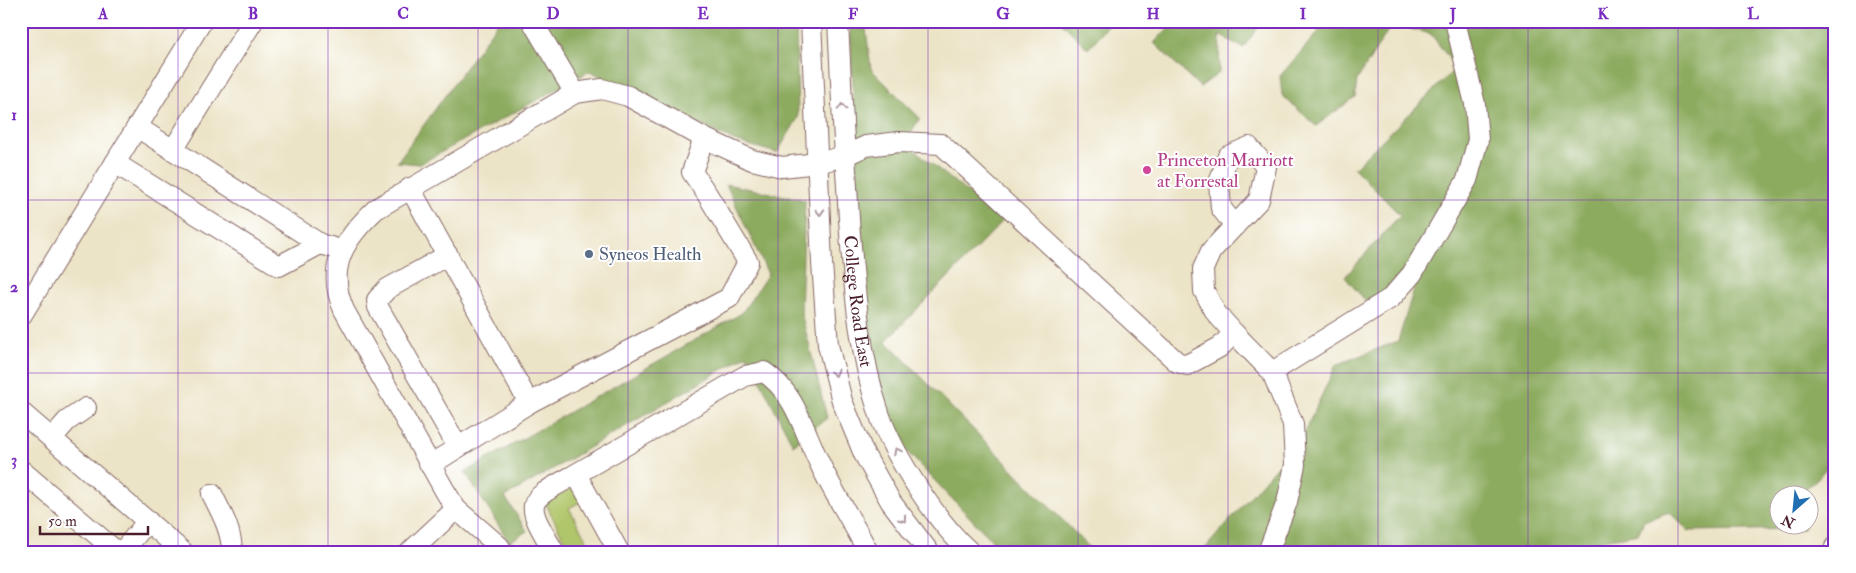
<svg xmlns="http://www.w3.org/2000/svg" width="1856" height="573" font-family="'IM FELL Double Pica',serif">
	<rect width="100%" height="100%" fill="#fff"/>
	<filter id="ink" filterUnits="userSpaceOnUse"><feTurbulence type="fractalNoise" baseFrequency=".02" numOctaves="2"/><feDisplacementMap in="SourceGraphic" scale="10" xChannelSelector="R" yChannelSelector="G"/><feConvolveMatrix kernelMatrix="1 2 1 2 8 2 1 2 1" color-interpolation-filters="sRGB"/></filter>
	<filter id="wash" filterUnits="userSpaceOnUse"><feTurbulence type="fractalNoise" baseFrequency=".0096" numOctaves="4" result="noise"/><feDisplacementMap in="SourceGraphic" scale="20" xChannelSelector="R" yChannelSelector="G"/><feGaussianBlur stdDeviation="1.12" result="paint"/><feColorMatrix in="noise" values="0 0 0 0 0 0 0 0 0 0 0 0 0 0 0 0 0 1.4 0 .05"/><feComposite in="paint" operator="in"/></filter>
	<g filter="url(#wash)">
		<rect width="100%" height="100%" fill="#ece4c7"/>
		<!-- green -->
		<path fill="#b0c66a" stroke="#7d724a" d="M 571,488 L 582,501 L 569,508 L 592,550 L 604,544 L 608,552 L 570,552 L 546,504 L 547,502 Z"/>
		<!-- forest -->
		<path fill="#8cab5e" stroke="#6b6544" d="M 499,21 L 796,21 L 798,118 L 777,153 L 734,141 L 590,71 L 420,164 L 397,162 Z
			M 850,21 L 865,21 L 871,69 L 920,118 L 905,142 L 1003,221 L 886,341 L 1094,552 L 1003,552 L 894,438 L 870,353 L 857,184 Z
			M 1060,21 L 1112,21 L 1088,49 Z
			M 1175,21 L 1263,21 L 1243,48 L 1220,35 L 1219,73 L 1200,87 L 1154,43 Z
			M 1316,21 L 1835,21 L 1835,455 C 1819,478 1808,495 1778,496 L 1778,526 L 1805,526 L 1804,529 L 1689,531 L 1669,512 L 1644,521 L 1638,534 L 1535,552 L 1202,552 L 1302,437 L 1336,365 L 1398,341 L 1417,279 L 1367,303 L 1345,277 L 1400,215 L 1354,168 L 1456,68 L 1431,34 L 1392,24 L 1357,80 L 1355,97 L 1316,126 L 1282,95 L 1280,76 L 1319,31 L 1314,26 Z
			M 726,184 L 805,200 L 801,312 L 827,418 L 793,445 L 747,355 L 505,497 L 527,531 L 509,542 L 465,472 L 742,313 L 768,274 Z"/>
	</g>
	<g filter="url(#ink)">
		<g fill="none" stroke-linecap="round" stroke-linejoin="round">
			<defs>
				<g id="minor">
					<path d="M 532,21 L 575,93"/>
					<path d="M 811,21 L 822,263 L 828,345 L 842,401 L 864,454 L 891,502 L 929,552"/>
					<path id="s1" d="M 838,21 C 841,92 845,163 850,234 C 855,295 860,358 880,416 C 894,456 938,524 970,552"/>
					<path d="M 137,127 L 320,244"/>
					<path d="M 173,150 L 253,21"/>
					<path d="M 115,163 L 202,21"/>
					<path d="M 410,188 L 529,403 L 430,465"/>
					<path d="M 448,255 L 387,289 L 377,300 L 378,307 L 458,447"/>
					<path d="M 21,316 L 115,163 L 279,266 L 320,244 L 341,250"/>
					<path d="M 1234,333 L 1216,313 L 1204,291 L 1203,269 L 1211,251 L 1259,200 L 1266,167 L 1249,147 L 1228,156 L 1219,183 L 1221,208 L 1235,226"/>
					<path d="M 1272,372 L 1391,298 L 1412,274 L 1467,180 L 1478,140 L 1475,104 L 1455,21"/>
					<path d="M 529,403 L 729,298 L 748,262 L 707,194 L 692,172 L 704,138"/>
					<path d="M 21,412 L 183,552"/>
					<path d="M 52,438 L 67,421 L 86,408"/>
					<path d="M 21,470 L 117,552"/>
					<path d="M 212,494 C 221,512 232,531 232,552"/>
					<path d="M 122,552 L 148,521"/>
					<path d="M 410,552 L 456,509"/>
					<path d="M 503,552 L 499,546 L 456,509 L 445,491 L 344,310 C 325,267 345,238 376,209 L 575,93 L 602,89 L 628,96 L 704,138 L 752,160 L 782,167 L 818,163 L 844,156 L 866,146 L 899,142 L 941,144 L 1177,362 L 1187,365 L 1220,347 L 1234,333 L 1272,372 L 1293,424 L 1295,465 L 1287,502 L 1270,547 L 1271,552"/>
					<path d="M 554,552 C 524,500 524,503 576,474"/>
					<path d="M 619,552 L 576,474 L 745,376 L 764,372 C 796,393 804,432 820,464 C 834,494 853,522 868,552"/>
					<path d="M 1834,552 L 1835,547"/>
				</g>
			</defs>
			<!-- minor casing -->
			<use href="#minor" stroke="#836462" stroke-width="22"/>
			<!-- minor -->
			<use href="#minor" stroke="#fff" stroke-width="20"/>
		</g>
		<!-- one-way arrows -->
		<defs><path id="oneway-chevron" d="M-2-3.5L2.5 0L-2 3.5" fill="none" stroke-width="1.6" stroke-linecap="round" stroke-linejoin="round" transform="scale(1.25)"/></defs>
		<g stroke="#ae9aa0">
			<use href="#oneway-chevron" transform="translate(842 107) rotate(-92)"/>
			<use href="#oneway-chevron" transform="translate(820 212) rotate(88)"/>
			<use href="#oneway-chevron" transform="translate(835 373) rotate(77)"/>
			<use href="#oneway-chevron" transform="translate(897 451) rotate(-117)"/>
			<use href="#oneway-chevron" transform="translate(903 519) rotate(54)"/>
		</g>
	</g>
	<!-- grid -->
	<path fill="none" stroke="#7b2cbf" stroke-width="1" stroke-opacity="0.55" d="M 178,21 L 178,552M 328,21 L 328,552M 478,21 L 478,552M 628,21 L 628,552M 778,21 L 778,552M 928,21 L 928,552M 1078,21 L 1078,552M 1228,21 L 1228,552M 1378,21 L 1378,552M 1528,21 L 1528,552M 1678,21 L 1678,552M 21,200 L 1835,200M 21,373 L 1835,373"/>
	<!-- markers -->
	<circle fill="#d1479c" stroke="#fff" stroke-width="2" cx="1147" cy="170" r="5"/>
	<circle fill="#5c6f8a" stroke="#fff" stroke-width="2" cx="589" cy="254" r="5"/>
	<g text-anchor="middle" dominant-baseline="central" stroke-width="4" stroke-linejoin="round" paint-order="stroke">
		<!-- hotel labels -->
		<g font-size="18" fill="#b23c85" stroke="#fff" text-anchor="start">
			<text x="1157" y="160">Princeton Marriott<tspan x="1157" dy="21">at Forrestal</tspan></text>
		</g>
		<!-- service labels -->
		<g font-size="18" fill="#4e5e75" stroke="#fff" text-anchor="start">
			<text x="599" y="254">Syneos Health</text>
		</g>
		<!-- street labels -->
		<g font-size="18" fill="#4a1f2b" stroke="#fff">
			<text stroke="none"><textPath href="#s1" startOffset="281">College Road East</textPath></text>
		</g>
	</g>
	<!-- margin -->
	<rect width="1856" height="573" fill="none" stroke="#fff" stroke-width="55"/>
	<!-- north arrow -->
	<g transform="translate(1794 510) rotate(207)"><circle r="24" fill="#ffffff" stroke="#b7a5aa"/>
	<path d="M0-4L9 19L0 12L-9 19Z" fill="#1f6fb2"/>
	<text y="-8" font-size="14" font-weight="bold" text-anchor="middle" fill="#4a1f2b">N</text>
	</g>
	<!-- scale -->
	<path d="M40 526v8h108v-8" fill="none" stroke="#4a1f2b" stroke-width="2.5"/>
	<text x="48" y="526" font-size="15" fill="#4a1f2b" stroke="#ffffff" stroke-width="4" paint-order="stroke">50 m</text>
	<rect x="28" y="28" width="1800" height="518" fill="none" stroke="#7b2cbf" stroke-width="2"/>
	<g font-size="16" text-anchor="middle" font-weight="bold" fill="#7b2cbf">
		<text x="103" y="19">A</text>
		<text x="253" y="19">B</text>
		<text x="403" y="19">C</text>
		<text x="553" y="19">D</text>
		<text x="703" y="19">E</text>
		<text x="853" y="19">F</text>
		<text x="1003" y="19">G</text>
		<text x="1153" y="19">H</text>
		<text x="1303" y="19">I</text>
		<text x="1453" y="19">J</text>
		<text x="1603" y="19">K</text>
		<text x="1753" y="19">L</text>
		<text x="14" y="120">1</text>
		<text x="14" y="292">2</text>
		<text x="14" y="465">3</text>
	</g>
</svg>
